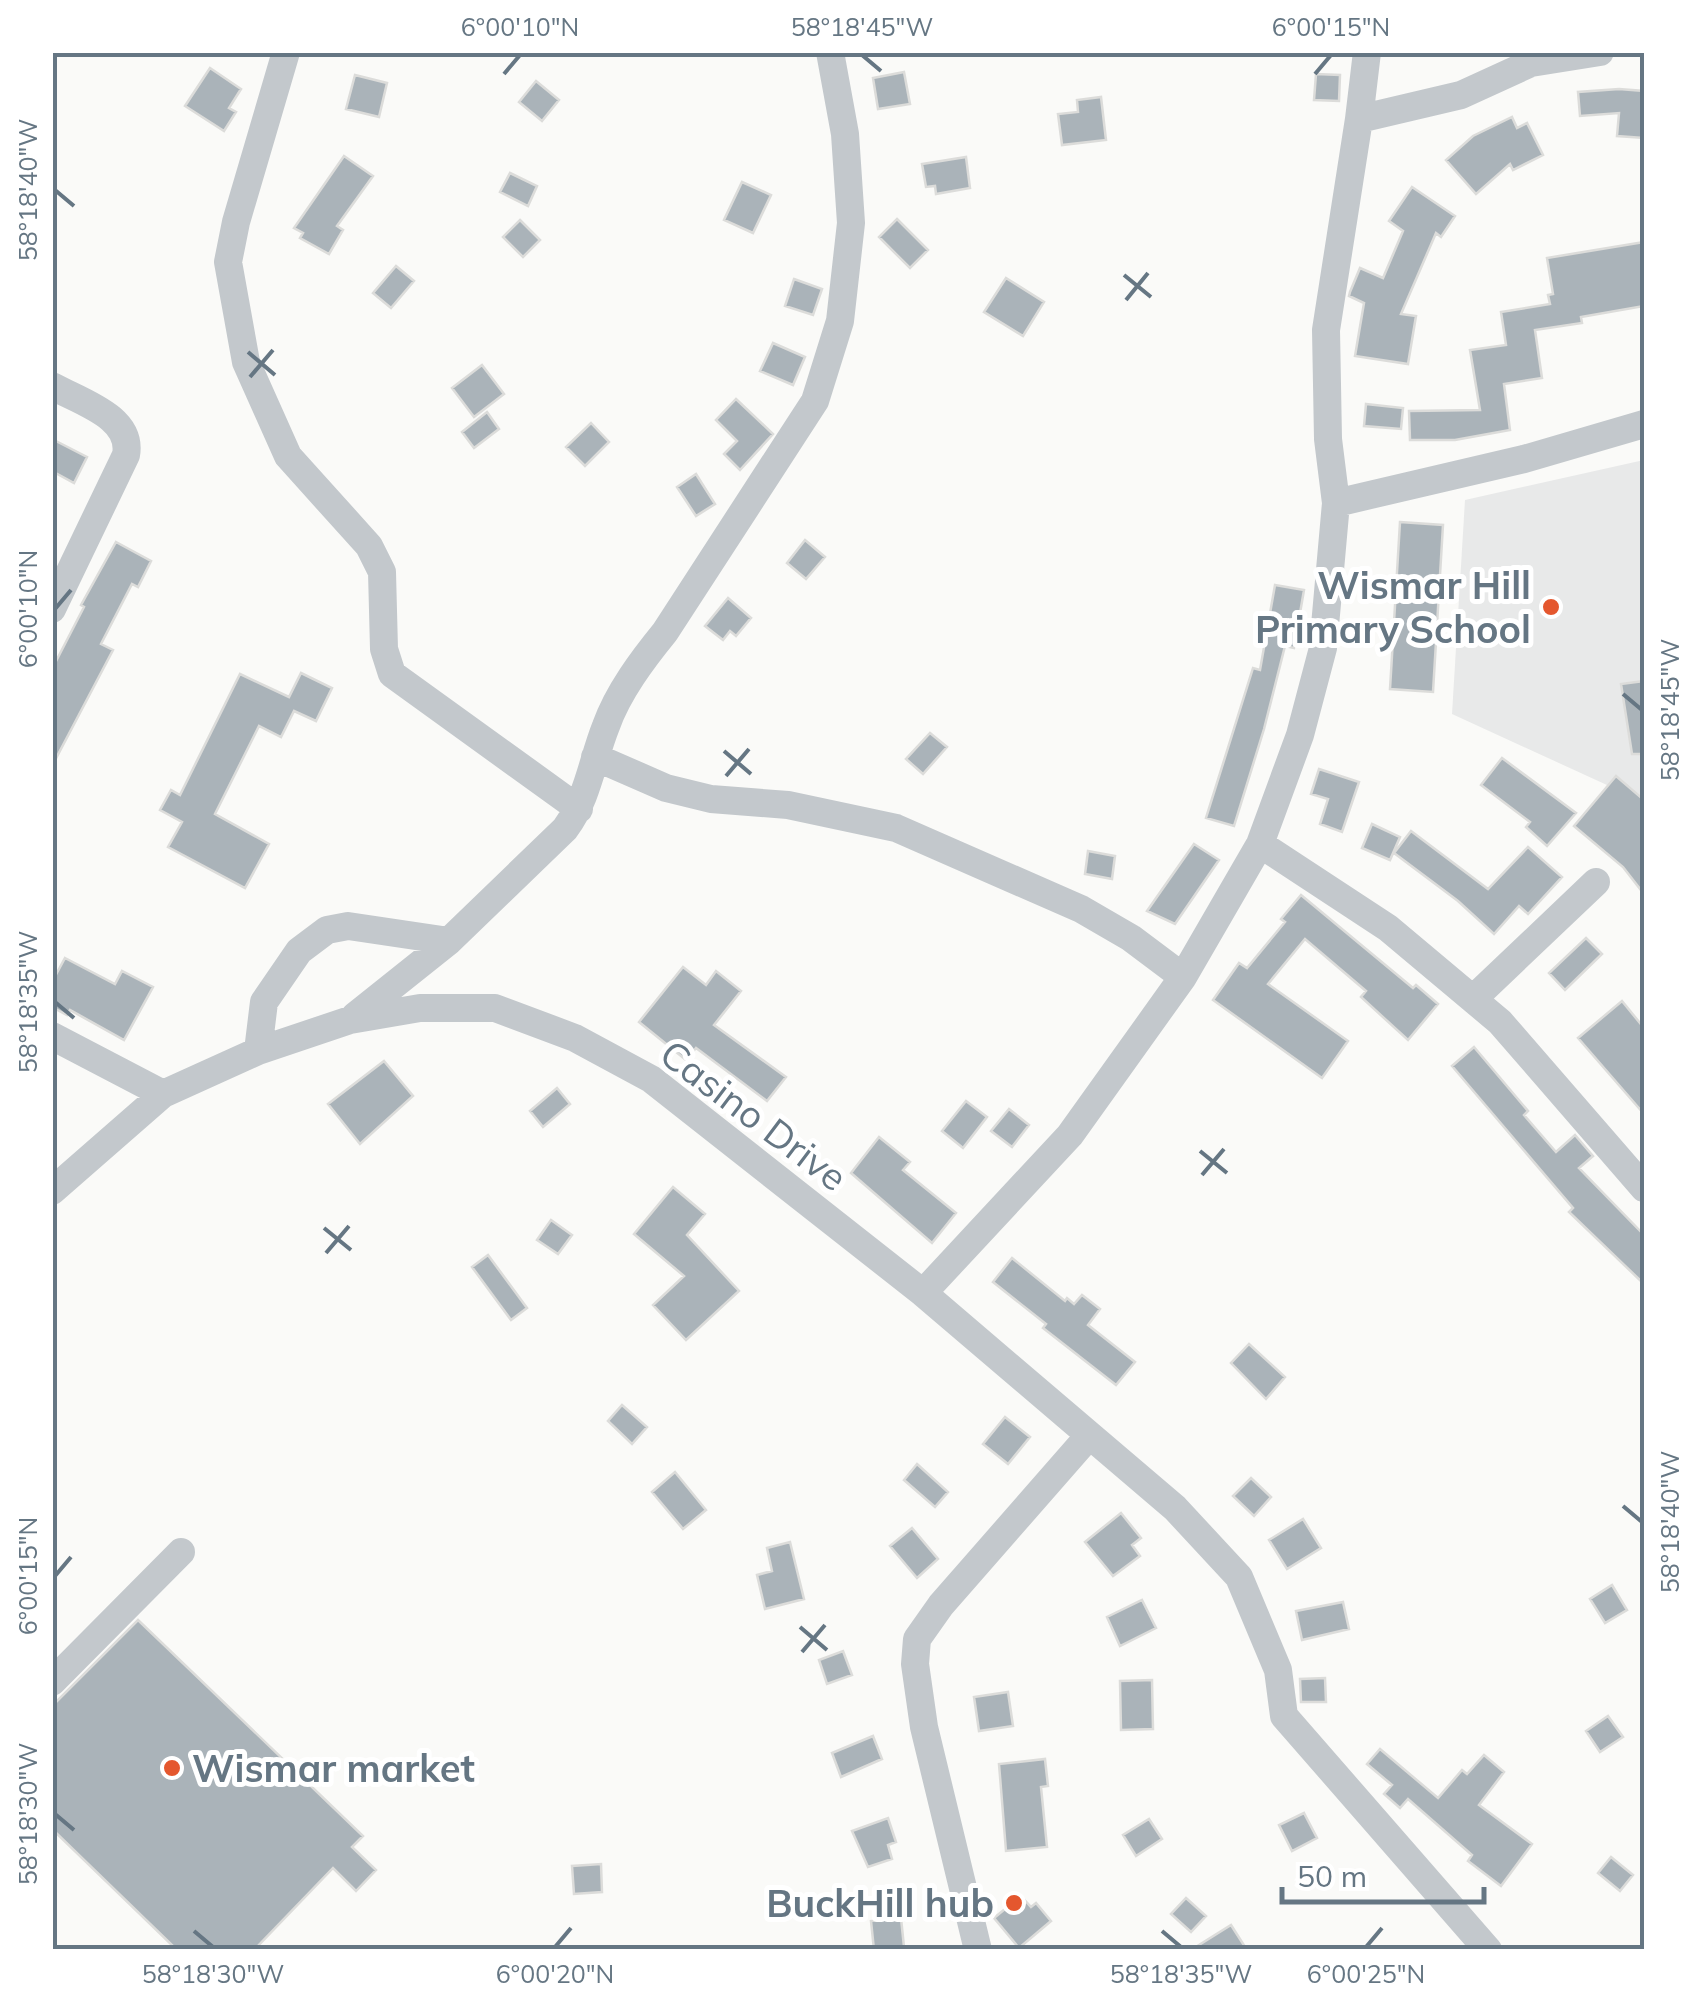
<svg xmlns="http://www.w3.org/2000/svg" width="1697" height="2002" font-family="Mulish,sans-serif">
	<rect width="100%" height="100%" fill="#fafaf8"/>
	<!-- built -->
	<path fill="#e8e9e9" d="M 1644,460 L 1644,802 L 1452,714 L 1465,500 Z"/>
	<!-- building -->
	<path fill="#aab3b9" stroke="#dcdcda" stroke-width="2.5" d="M 210,68 L 241,89 L 229,108 L 236,112 L 224,131 L 185,106 Z
		M 904,72 L 910,104 L 878,109 L 873,78 Z
		M 1316,74 L 1340,75 L 1339,101 L 1314,100 Z
		M 355,75 L 387,83 L 379,117 L 346,109 Z
		M 536,81 L 559,100 L 542,121 L 519,102 Z
		M 1619,89 L 1644,91 L 1644,138 L 1617,136 L 1619,113 L 1580,116 L 1578,92 Z
		M 1101,97 L 1106,140 L 1062,145 L 1058,114 L 1078,112 L 1077,100 Z
		M 1512,117 L 1517,128 L 1527,123 L 1543,155 L 1513,170 L 1510,164 L 1476,194 L 1446,160 L 1473,136 Z
		M 344,156 L 373,176 L 337,226 L 343,230 L 329,254 L 300,238 L 303,233 L 294,228 Z
		M 966,157 L 970,188 L 936,194 L 935,186 L 926,187 L 922,164 Z
		M 510,173 L 537,186 L 528,206 L 500,192 Z
		M 742,182 L 771,195 L 753,233 L 724,220 Z
		M 1412,187 L 1455,216 L 1441,237 L 1436,233 L 1401,314 L 1416,316 L 1408,364 L 1355,356 L 1364,303 L 1349,296 L 1350,292 L 1360,268 L 1383,278 L 1403,231 L 1389,221 Z
		M 897,219 L 928,250 L 910,268 L 879,237 Z
		M 520,220 L 540,240 L 523,257 L 503,237 Z
		M 1644,242 L 1644,306 L 1581,317 L 1582,323 L 1535,330 L 1542,378 L 1504,384 L 1510,430 L 1455,440 L 1410,440 L 1409,411 L 1480,410 L 1470,350 L 1506,345 L 1501,312 L 1550,304 L 1548,295 L 1553,294 L 1547,258 Z
		M 396,266 L 414,281 L 391,308 L 373,293 Z
		M 1006,278 L 1044,302 L 1023,336 L 984,312 Z
		M 794,279 L 822,289 L 813,315 L 785,306 Z
		M 773,343 L 805,357 L 793,385 L 760,371 Z
		M 482,365 L 504,394 L 474,417 L 452,388 Z
		M 736,399 L 773,434 L 740,470 L 724,454 L 737,441 L 716,420 Z
		M 1366,404 L 1403,408 L 1401,429 L 1364,426 Z
		M 487,412 L 499,429 L 474,448 L 462,432 Z
		M 591,423 L 609,442 L 585,466 L 566,447 Z
		M 52,439 L 87,457 L 74,483 L 52,471 Z
		M 696,474 L 715,504 L 696,516 L 677,487 Z
		M 1400,522 L 1443,525 L 1433,692 L 1390,689 Z
		M 805,540 L 825,557 L 806,579 L 787,563 Z
		M 116,542 L 151,561 L 138,587 L 132,584 L 101,644 L 113,650 L 52,766 L 52,669 L 84,607 L 81,605 Z
		M 1275,585 L 1304,590 L 1294,648 L 1285,646 L 1264,729 L 1234,826 L 1206,818 L 1253,668 L 1260,670 Z
		M 728,598 L 751,618 L 736,636 L 730,631 L 723,640 L 705,626 Z
		M 301,673 L 332,688 L 316,721 L 294,711 L 281,737 L 259,726 L 215,814 L 269,844 L 245,888 L 168,847 L 182,822 L 160,810 L 171,790 L 180,795 L 240,674 L 289,697 Z
		M 1644,681 L 1644,754 L 1632,754 L 1621,684 Z
		M 930,733 L 947,747 L 923,774 L 906,759 Z
		M 1502,758 L 1576,813 L 1547,846 L 1526,827 L 1530,822 L 1481,785 Z
		M 1319,769 L 1359,782 L 1342,832 L 1320,824 L 1328,799 L 1311,794 Z
		M 1616,776 L 1644,800 L 1644,894 L 1623,867 L 1574,826 Z
		M 1372,824 L 1400,837 L 1390,860 L 1362,848 Z
		M 1411,831 L 1488,889 L 1528,847 L 1562,877 L 1528,914 L 1519,906 L 1494,934 L 1458,901 L 1394,853 Z
		M 1194,844 L 1219,860 L 1175,924 L 1147,911 Z
		M 1088,851 L 1115,856 L 1112,879 L 1085,874 Z
		M 1301,895 L 1413,988 L 1416,985 L 1438,1004 L 1408,1040 L 1361,997 L 1366,991 L 1305,939 L 1268,984 L 1348,1041 L 1322,1078 L 1213,1000 L 1239,963 L 1247,968 L 1285,922 L 1281,919 Z
		M 1586,938 L 1602,954 L 1565,990 L 1549,973 Z
		M 65,958 L 115,984 L 122,971 L 153,987 L 124,1040 L 70,1010 L 67,1015 L 52,1007 L 52,982 Z
		M 683,967 L 706,985 L 716,971 L 741,991 L 714,1025 L 786,1077 L 767,1101 L 696,1048 L 686,1060 L 639,1022 Z
		M 1622,1001 L 1644,1028 L 1644,1114 L 1578,1038 Z
		M 1474,1047 L 1528,1111 L 1524,1115 L 1556,1152 L 1575,1135 L 1593,1156 L 1579,1168 L 1644,1235 L 1644,1284 L 1569,1212 L 1573,1208 L 1452,1066 Z
		M 384,1061 L 413,1096 L 360,1144 L 328,1104 Z
		M 557,1088 L 570,1104 L 543,1127 L 530,1111 Z
		M 966,1101 L 987,1117 L 963,1148 L 942,1131 Z
		M 1009,1109 L 1029,1125 L 1012,1147 L 991,1131 Z
		M 879,1137 L 910,1162 L 903,1170 L 956,1213 L 932,1243 L 851,1173 Z
		M 673,1187 L 705,1214 L 687,1235 L 739,1291 L 686,1340 L 653,1305 L 684,1276 L 634,1234 Z
		M 551,1220 L 572,1235 L 558,1254 L 537,1240 Z
		M 488,1255 L 527,1308 L 511,1320 L 472,1267 Z
		M 1012,1258 L 1065,1301 L 1067,1298 L 1074,1304 L 1082,1295 L 1100,1309 L 1088,1325 L 1135,1362 L 1116,1385 L 1043,1328 L 1046,1324 L 993,1282 Z
		M 1249,1344 L 1285,1377 L 1266,1399 L 1231,1363 Z
		M 622,1405 L 647,1427 L 632,1444 L 608,1421 Z
		M 1005,1417 L 1030,1437 L 1008,1464 L 983,1444 Z
		M 917,1464 L 948,1492 L 935,1507 L 904,1480 Z
		M 675,1472 L 706,1510 L 683,1529 L 652,1492 Z
		M 1251,1478 L 1271,1497 L 1254,1516 L 1233,1496 Z
		M 1121,1513 L 1141,1538 L 1132,1545 L 1140,1556 L 1113,1576 L 1085,1542 Z
		M 1303,1519 L 1321,1548 L 1287,1569 L 1269,1540 Z
		M 912,1528 L 938,1559 L 917,1578 L 890,1546 Z
		M 790,1542 L 804,1599 L 765,1609 L 757,1575 L 772,1571 L 767,1548 Z
		M 1612,1585 L 1627,1610 L 1605,1623 L 1590,1599 Z
		M 1142,1600 L 1156,1628 L 1120,1646 L 1107,1617 Z
		M 1343,1602 L 1349,1629 L 1302,1640 L 1296,1611 Z
		M 138,1620 L 363,1836 L 352,1847 L 376,1870 L 356,1891 L 333,1868 L 254,1950 L 177,1950 L 52,1829 L 52,1706 Z
		M 843,1651 L 852,1675 L 827,1684 L 819,1660 Z
		M 1325,1678 L 1326,1702 L 1301,1702 L 1300,1679 Z
		M 1152,1680 L 1153,1729 L 1121,1730 L 1120,1681 Z
		M 1008,1692 L 1013,1726 L 979,1731 L 974,1697 Z
		M 1608,1716 L 1623,1737 L 1600,1752 L 1586,1731 Z
		M 873,1736 L 882,1759 L 841,1777 L 832,1753 Z
		M 1380,1749 L 1438,1798 L 1462,1770 L 1467,1774 L 1484,1755 L 1504,1772 L 1479,1805 L 1532,1844 L 1501,1886 L 1468,1861 L 1472,1855 L 1408,1799 L 1400,1808 L 1384,1794 L 1392,1785 L 1367,1764 Z
		M 1045,1759 L 1048,1786 L 1041,1787 L 1047,1847 L 1006,1851 L 999,1764 Z
		M 1304,1813 L 1317,1838 L 1292,1851 L 1279,1825 Z
		M 888,1818 L 896,1842 L 888,1845 L 892,1859 L 868,1867 L 852,1831 Z
		M 1149,1819 L 1162,1839 L 1136,1856 L 1123,1835 Z
		M 1611,1857 L 1633,1875 L 1620,1891 L 1598,1873 Z
		M 601,1864 L 602,1892 L 574,1894 L 572,1866 Z
		M 1021,1896 L 1031,1907 L 1036,1903 L 1051,1921 L 1019,1948 L 994,1918 Z
		M 1186,1898 L 1206,1916 L 1191,1932 L 1171,1914 Z
		M 901,1918 L 904,1947 L 874,1950 L 871,1921 Z
		M 1231,1925 L 1247,1950 L 1191,1950 Z"/>
	<g fill="none" stroke-linecap="round" stroke-linejoin="round">
		<!-- minor -->
		<path stroke="#c3c8cc" stroke-width="28" d="M 286,52 L 236,222 L 228,262 L 246,362 L 288,456 L 369,546 L 382,572 L 384,649 L 392,674 L 579,809
			M 1359,119 L 1461,95 L 1531,63 L 1600,52
			M 52,386 C 81,402 133,417 126,455 L 52,609
			M 1336,503 L 1524,459 L 1644,424
			M 595,757 L 666,788 L 711,799 L 788,805 L 896,828 L 1081,909 L 1131,938 L 1183,977
			M 1260,844 L 1388,928 L 1500,1022 L 1644,1188
			M 1473,999 L 1596,882
			M 355,1016 L 449,941 L 565,829 C 588,798 592,761 606,726 C 618,692 643,659 665,632 L 815,401 L 840,321 L 851,223 L 845,134 L 830,52
			M 52,1036 L 163,1094
			M 258,1051 L 264,1002 L 299,951 L 327,930 L 348,926 L 449,941
			M 52,1191 L 163,1094 L 258,1051 L 350,1020 L 420,1008 L 495,1008 L 575,1038 L 651,1079 L 923,1293 L 1175,1508 L 1239,1577 L 1278,1670 L 1284,1716 L 1488,1950
			M 923,1293 L 1070,1135 L 1183,977 L 1260,844 L 1300,735 L 1323,648 L 1336,503 L 1328,439 L 1326,330 L 1359,119 L 1367,52
			M 52,1682 L 181,1552
			M 978,1950 L 924,1727 L 915,1664 L 917,1639 L 941,1605 L 1088,1437"/>
	</g>
	<!-- ticks -->
	<path fill="none" stroke="#657683" stroke-width="4" d="M 862,55 L 881,71M 504,74 L 520,55M 1315,74 L 1331,55M 55,190 L 74,206M 1124,275 L 1151,297M 1126,300 L 1148,273M 248,352 L 275,375M 250,377 L 273,350M 55,609 L 71,590M 1623,694 L 1642,710M 724,751 L 751,774M 726,776 L 749,749M 55,1002 L 74,1018M 1200,1151 L 1227,1173M 1202,1175 L 1224,1149M 324,1228 L 351,1250M 326,1253 L 349,1226M 1623,1506 L 1642,1522M 55,1576 L 71,1557M 800,1627 L 827,1650M 802,1652 L 825,1625M 55,1814 L 74,1830M 194,1931 L 213,1947M 1162,1931 L 1181,1947M 555,1947 L 571,1928M 1366,1947 L 1382,1928"/>
	<!-- markers -->
	<g fill="#e4572e" stroke="#fff" stroke-width="4">
		<circle cx="1551" cy="607" r="10"/>
		<circle cx="172" cy="1768" r="10"/>
		<circle cx="1014" cy="1903" r="10"/>
	</g>
	<g text-anchor="middle" dominant-baseline="central" stroke-width="10" stroke-linejoin="round" paint-order="stroke">
		<!-- poi labels -->
		<g font-size="38" font-weight="bold" fill="#657683" stroke="#fff" text-anchor="end">
			<text x="1531" y="585">Wismar Hill<tspan x="1531" dy="44">Primary School</tspan></text>
			<text x="192" y="1768" text-anchor="start">Wismar market</text>
			<text x="994" y="1903">BuckHill hub</text>
		</g>
		<!-- street labels -->
		<g font-size="38" fill="#657683" stroke="#fff">
			<text transform="translate(754 1115) rotate(37)">Casino Drive</text>
		</g>
	</g>
	<!-- border -->
	<rect width="1697" height="2002" fill="none" stroke="#ffffff" stroke-width="110"/>
	<!-- scale -->
	<path d="M1282 1887v15h202v-15" fill="none" stroke="#657683" stroke-width="5"/>
	<text x="1297" y="1887" font-size="30" fill="#657683" stroke="#ffffff" stroke-width="8" paint-order="stroke">50 m</text>
	<rect x="55" y="55" width="1587" height="1892" fill="none" stroke="#657683" stroke-width="4"/>
	<g font-size="25" text-anchor="middle" fill="#657683">
		<text x="520" y="36">6°00'10"N</text>
		<text x="862" y="36">58°18'45"W</text>
		<text x="1331" y="36">6°00'15"N</text>
		<text transform="translate(28 190) rotate(-90)" y="9">58°18'40"W</text>
		<text transform="translate(28 609) rotate(-90)" y="9">6°00'10"N</text>
		<text transform="translate(1670 710) rotate(-90)" y="9">58°18'45"W</text>
		<text transform="translate(28 1002) rotate(-90)" y="9">58°18'35"W</text>
		<text transform="translate(1670 1522) rotate(-90)" y="9">58°18'40"W</text>
		<text transform="translate(28 1576) rotate(-90)" y="9">6°00'15"N</text>
		<text transform="translate(28 1814) rotate(-90)" y="9">58°18'30"W</text>
		<text x="213" y="1983">58°18'30"W</text>
		<text x="555" y="1983">6°00'20"N</text>
		<text x="1181" y="1983">58°18'35"W</text>
		<text x="1366" y="1983">6°00'25"N</text>
	</g>
</svg>
